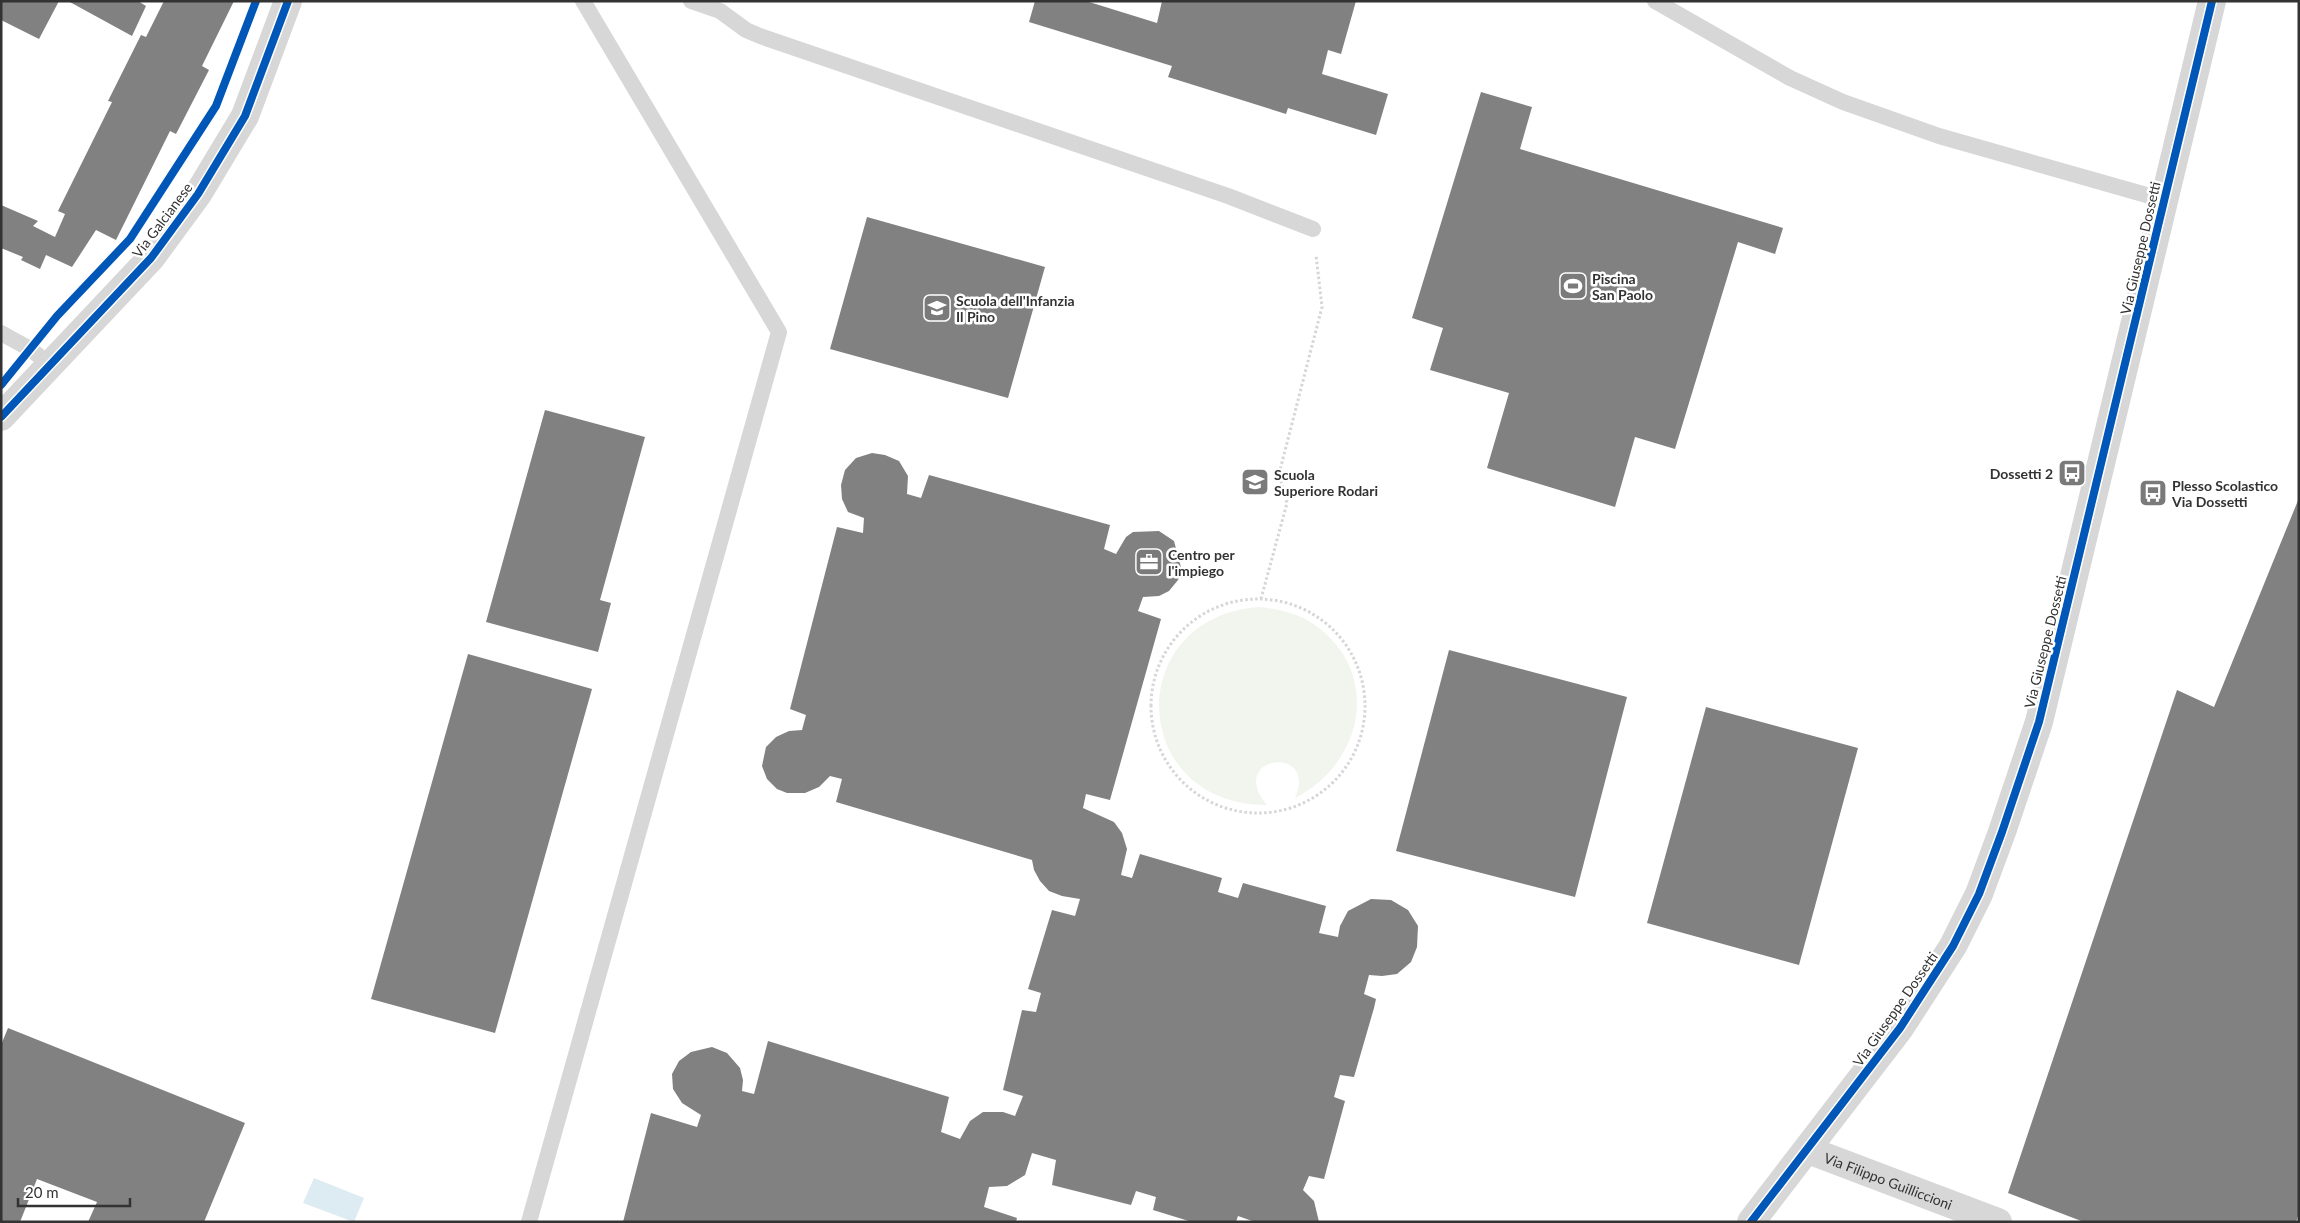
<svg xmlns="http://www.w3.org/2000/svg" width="2300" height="1223" font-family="Lato,sans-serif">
	<rect width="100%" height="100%" fill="#fff"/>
	<!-- green -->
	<path fill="#f1f5ed" d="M 1260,607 C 1276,609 1293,612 1307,620 C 1382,664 1368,761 1295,798 C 1319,744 1225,755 1267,805 C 1127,805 1122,616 1260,607 Z"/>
	<!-- water -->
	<path fill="#ddebf3" d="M 314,1178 L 364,1198 L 354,1222 L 303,1203 Z"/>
	<!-- building -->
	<path fill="#818181" d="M 1,1 L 59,1 L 39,39 L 1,20 Z
		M 68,1 L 138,1 L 146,6 L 132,36 Z
		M 164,1 L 234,1 L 202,66 L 209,70 L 176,134 L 170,131 L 116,240 L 96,230 L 72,267 L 46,255 L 40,269 L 21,260 L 23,257 L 1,248 L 1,205 L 38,221 L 33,226 L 55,237 L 65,214 L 58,211 L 112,102 L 108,101 L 141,35 L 146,37 Z
		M 1035,1 L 1086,1 L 1157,23 L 1162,1 L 1356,1 L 1341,54 L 1328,50 L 1322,74 L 1388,94 L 1376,135 L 1288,108 L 1286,114 L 1168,77 L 1172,66 L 1029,22 Z
		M 1481,92 L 1532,107 L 1520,149 L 1783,228 L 1775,254 L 1738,242 L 1675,449 L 1635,437 L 1615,507 L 1487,468 L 1509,393 L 1430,370 L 1443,328 L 1412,318 Z
		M 867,217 L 1045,267 L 1008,398 L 830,349 Z
		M 545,410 L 645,437 L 600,600 L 611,603 L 598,652 L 486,622 Z
		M 872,453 L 885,455 L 899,461 L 908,476 L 907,494 L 921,498 L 929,475 L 1110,525 L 1104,549 L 1116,554 L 1126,537 L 1133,532 L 1159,531 L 1174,541 L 1182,571 L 1178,580 L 1169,591 L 1159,596 L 1143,597 L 1138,611 L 1161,619 L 1110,800 L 1086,794 L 1083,808 L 1114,822 L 1122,833 L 1127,849 L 1121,875 L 1132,878 L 1140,854 L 1222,878 L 1218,892 L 1238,898 L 1243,883 L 1326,906 L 1319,933 L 1338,937 L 1340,926 L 1348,911 L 1371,899 L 1391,900 L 1408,910 L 1418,926 L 1417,947 L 1411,962 L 1397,974 L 1382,976 L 1369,975 L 1364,994 L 1376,999 L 1374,1008 L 1354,1077 L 1340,1075 L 1334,1097 L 1345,1101 L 1324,1179 L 1309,1176 L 1303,1190 L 1314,1201 L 1319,1222 L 1255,1222 L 1238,1216 L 1236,1222 L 1192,1222 L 1153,1210 L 1156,1197 L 1136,1191 L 1131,1205 L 1052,1185 L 1056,1160 L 1032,1153 L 1025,1175 L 1007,1186 L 989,1187 L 984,1207 L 1017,1218 L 1016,1222 L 623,1222 L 651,1113 L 697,1127 L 701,1115 L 682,1103 L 673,1089 L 672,1074 L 679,1061 L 691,1052 L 712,1047 L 727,1053 L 740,1068 L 743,1080 L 742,1091 L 754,1094 L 768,1041 L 949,1097 L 941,1132 L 960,1139 L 970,1121 L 983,1112 L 1003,1112 L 1015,1116 L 1023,1096 L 1003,1090 L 1022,1010 L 1036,1012 L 1041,993 L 1028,989 L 1052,910 L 1075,916 L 1080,899 L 1062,896 L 1049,891 L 1040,881 L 1034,870 L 1032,860 L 836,802 L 842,779 L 830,776 L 819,787 L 805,793 L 787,793 L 777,789 L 767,779 L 762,766 L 766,747 L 776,737 L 789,731 L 802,730 L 806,715 L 790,709 L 837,527 L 863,533 L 864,518 L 848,512 L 842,499 L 841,485 L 845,470 L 856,458 Z
		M 2299,498 L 2299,1213 L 2296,1222 L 2084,1222 L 2008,1193 L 2177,690 L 2214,707 Z
		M 1449,650 L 1627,697 L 1575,897 L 1396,851 Z
		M 468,654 L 592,689 L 495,1033 L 371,999 Z
		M 1706,707 L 1858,748 L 1799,965 L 1647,923 Z
		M 8,1028 L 245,1123 L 204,1222 L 88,1222 L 97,1202 L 37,1179 L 20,1222 L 1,1222 L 1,1045 Z"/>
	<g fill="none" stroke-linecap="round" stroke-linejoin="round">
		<!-- path -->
		<path stroke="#d6d6d6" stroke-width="3" stroke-dasharray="2.5 2.5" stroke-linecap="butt" d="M 1261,599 L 1287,503 L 1279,474 L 1322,307 L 1316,255
			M1151 706a107 107 0 1 1 214 0a107 107 0 1 1-214 0Z"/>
		<!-- lane -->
		<path stroke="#d7d7d7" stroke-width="16" d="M 691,1 L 720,11 L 746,30 L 760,36 L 1228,196 L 1313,229
			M 1655,1 L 1790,78 L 1843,102 L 1939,136 L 2164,200
			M 1,333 L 30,349 L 52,366
			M 529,1222 L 779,332 L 583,1"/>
		<!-- street -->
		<g stroke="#d7d7d7" stroke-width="28">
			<path d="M 1,417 L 151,258 L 198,194 L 245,116 L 288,1"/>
			<path id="s1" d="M 1808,1150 L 1998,1222"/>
			<path d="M 1751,1222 L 1900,1028 L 1953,946 L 1979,894 L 2002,832 L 2039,722 L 2212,1"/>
		</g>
		<defs>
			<path id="cycleway" d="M 1,385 L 57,316 L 130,239 L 216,106 L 256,1
				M 1,417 L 151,258 L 198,194 L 245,116 L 288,1
				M 1751,1222 L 1900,1028 L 1953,946 L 1979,894 L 2002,832 L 2039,722 L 2212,1"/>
		</defs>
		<!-- cycleway casing -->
		<use href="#cycleway" stroke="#fff" stroke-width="11"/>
		<!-- cycleway -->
		<use href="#cycleway" stroke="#0057b8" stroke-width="8"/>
	</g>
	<!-- icons -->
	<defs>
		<symbol id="stadium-square" viewBox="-11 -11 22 22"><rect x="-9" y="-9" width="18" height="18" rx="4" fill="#7a7a7a" stroke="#fff"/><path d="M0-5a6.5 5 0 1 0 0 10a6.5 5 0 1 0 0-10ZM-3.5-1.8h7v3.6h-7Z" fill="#fff"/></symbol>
		<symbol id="school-square" viewBox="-11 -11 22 22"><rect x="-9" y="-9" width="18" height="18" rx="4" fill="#7a7a7a" stroke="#fff"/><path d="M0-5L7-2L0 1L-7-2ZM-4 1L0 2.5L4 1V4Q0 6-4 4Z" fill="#fff"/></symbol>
		<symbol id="bus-square" viewBox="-11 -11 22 22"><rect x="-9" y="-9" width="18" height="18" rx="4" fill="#7a7a7a" stroke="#fff"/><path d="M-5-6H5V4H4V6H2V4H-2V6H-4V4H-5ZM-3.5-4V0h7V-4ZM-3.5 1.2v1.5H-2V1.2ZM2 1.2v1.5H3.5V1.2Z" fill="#fff"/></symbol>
		<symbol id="office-square" viewBox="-11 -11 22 22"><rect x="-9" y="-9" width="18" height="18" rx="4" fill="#7a7a7a" stroke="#fff"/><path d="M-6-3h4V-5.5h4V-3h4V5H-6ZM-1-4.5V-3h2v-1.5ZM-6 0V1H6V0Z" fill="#fff"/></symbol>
	</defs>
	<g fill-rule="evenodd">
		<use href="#stadium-square" x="1557" y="270" width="32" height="32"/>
		<use href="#school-square" x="921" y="292" width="32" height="32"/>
		<use href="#bus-square" x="2056" y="457" width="32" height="32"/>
		<use href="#school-square" x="1239" y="466" width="32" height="32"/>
		<use href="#bus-square" x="2137" y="477" width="32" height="32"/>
		<use href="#office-square" x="1133" y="546" width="32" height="32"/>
	</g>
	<g text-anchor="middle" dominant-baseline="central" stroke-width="5" stroke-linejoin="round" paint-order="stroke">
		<!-- street labels -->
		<g font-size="14" fill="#333" stroke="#fff">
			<text transform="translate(162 220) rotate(-53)">Via Galcianese</text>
			<text transform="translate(2140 248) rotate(-77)">Via Giuseppe Dossetti</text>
			<text transform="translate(2045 642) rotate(-76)">Via Giuseppe Dossetti</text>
			<text transform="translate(1895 1009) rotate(-55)">Via Giuseppe Dossetti</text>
			<text stroke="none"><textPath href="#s1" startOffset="86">Via Filippo Guilliccioni</textPath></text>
		</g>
		<!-- poi labels -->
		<g font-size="14" font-weight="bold" fill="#333" stroke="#fff" text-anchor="start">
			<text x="1592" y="278">Piscina<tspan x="1592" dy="16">San Paolo</tspan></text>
			<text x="956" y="300">Scuola dell'Infanzia<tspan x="956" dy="16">Il Pino</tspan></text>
			<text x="2053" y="473" text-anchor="end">Dossetti 2</text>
			<text x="1274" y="474">Scuola<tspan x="1274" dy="16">Superiore Rodari</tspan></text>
			<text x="2172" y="485">Plesso Scolastico<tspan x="2172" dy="16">Via Dossetti</tspan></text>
			<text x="1168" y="554">Centro per<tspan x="1168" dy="16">l'impiego</tspan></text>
		</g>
	</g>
	<!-- border -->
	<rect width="2300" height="1223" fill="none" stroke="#333333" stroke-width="5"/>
	<!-- scale -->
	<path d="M18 1198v8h112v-8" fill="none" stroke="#333333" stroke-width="2.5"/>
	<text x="25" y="1198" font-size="15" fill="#333333" stroke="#ffffff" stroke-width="4" paint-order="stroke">20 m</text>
</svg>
